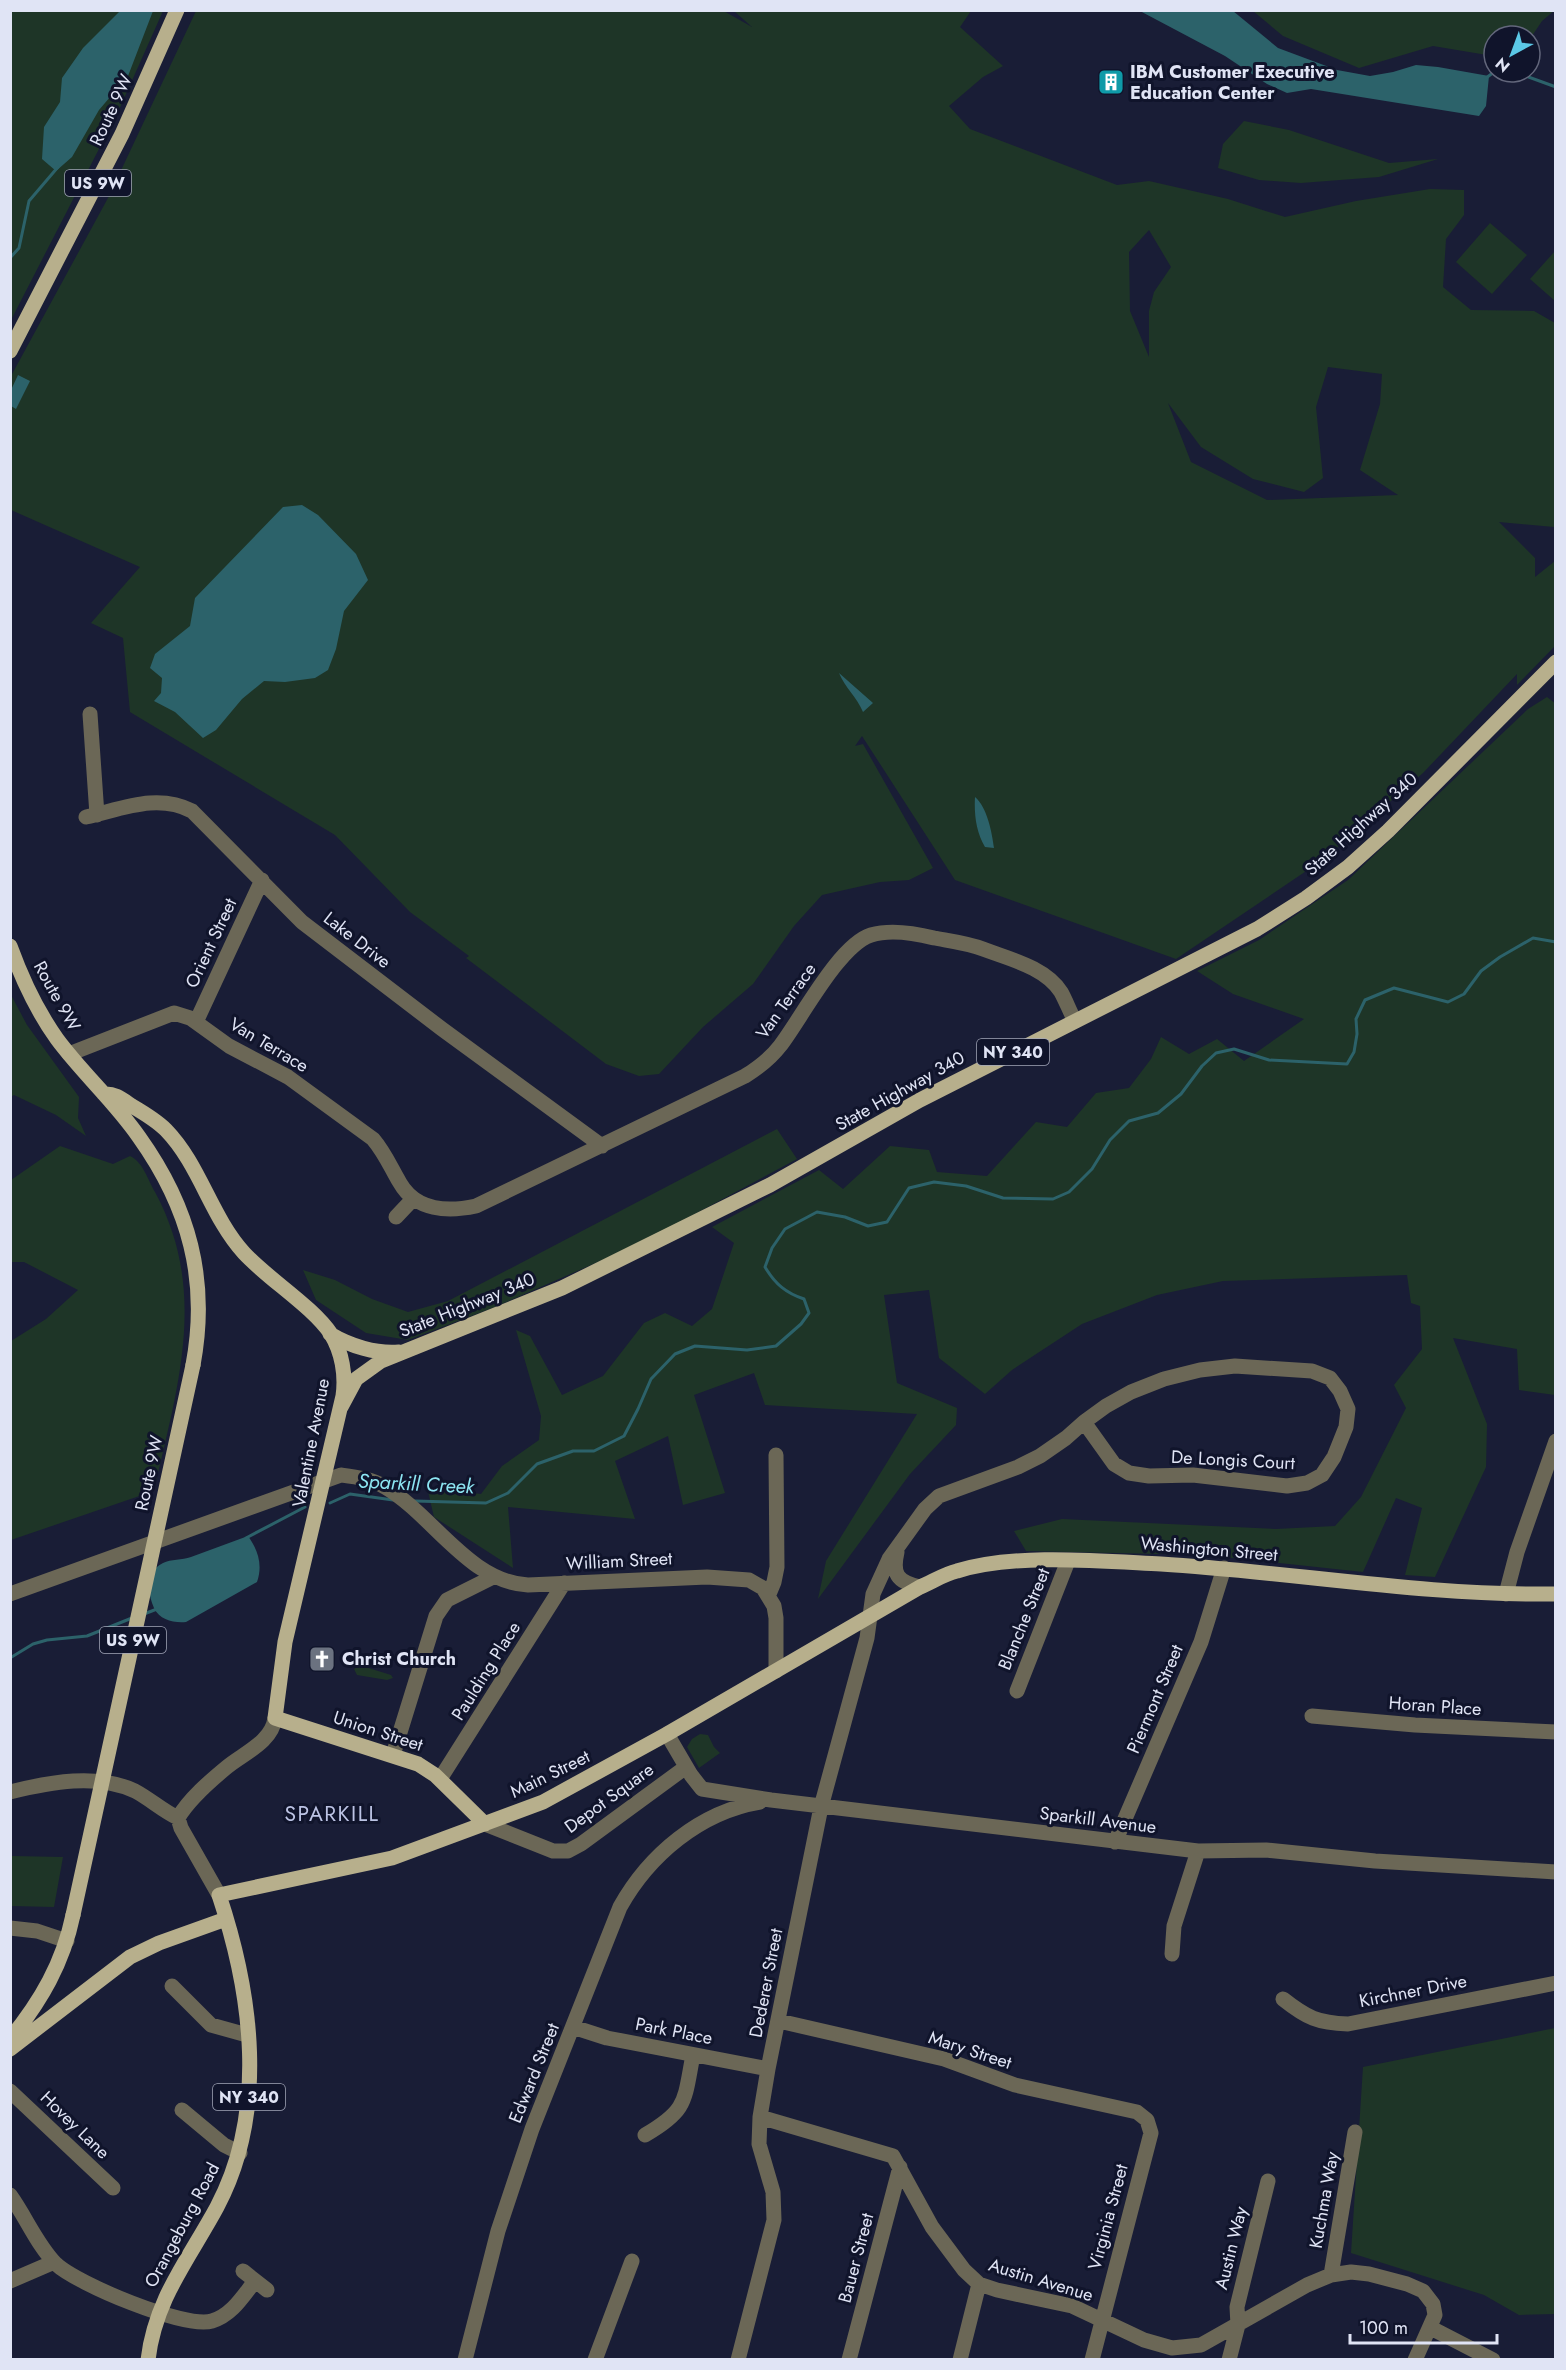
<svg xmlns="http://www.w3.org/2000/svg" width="1566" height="2370" font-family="Jost,sans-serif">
	<rect width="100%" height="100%" fill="#191d36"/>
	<!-- green -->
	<path fill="#1e3527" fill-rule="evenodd" d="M 722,10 L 752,27 L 734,11 L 971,11 L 960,27 L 1003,66 L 983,77 L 949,106 L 970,129 L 1117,185 L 1149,181 L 1228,199 L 1285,217 L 1356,201 L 1430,189 L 1464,190 L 1464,215 L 1446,239 L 1443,287 L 1471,310 L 1534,311 L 1555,323 L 1554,527 L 1499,522 L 1535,558 L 1535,577 L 1555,561 L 1555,646 L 1517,685 L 1517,674 L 1423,773 L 1324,859 L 1176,959 L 955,880 L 862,736 L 855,746 L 863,744 L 933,868 L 909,880 L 880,882 L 822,895 L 794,926 L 753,984 L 703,1027 L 659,1074 L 639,1076 L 606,1064 L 466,958 L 469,956 L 410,912 L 335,835 L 130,712 L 123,638 L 91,623 L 140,567 L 11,510 L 11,376 L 108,198 L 196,11 ZM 1149,230 L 1171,267 L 1154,292 L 1149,311 L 1149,357 L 1130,311 L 1129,252 ZM 1328,367 L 1382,374 L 1380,404 L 1360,470 L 1398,495 L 1267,500 L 1191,462 L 1168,403 L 1201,447 L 1253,479 L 1304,492 L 1323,478 L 1316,407 Z
		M 1555,10 L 1542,21 L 1532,36 L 1494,36 L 1493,56 L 1433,46 L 1359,68 L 1283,36 L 1253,11 Z
		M 10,11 L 163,11 L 118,112 L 11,320 Z
		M 1244,121 L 1289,130 L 1389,163 L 1438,159 L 1379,177 L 1301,183 L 1259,180 L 1218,168 L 1223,144 Z
		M 1490,223 L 1527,255 L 1492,294 L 1456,262 Z
		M 1555,251 L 1555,301 L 1530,279 Z
		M 1547,697 L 1556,704 L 1555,1395 L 1519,1390 L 1517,1349 L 1453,1338 L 1487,1424 L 1486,1467 L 1435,1577 L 1405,1575 L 1422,1508 L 1396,1498 L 1363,1572 L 1205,1555 L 1026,1551 L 1014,1531 L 1062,1519 L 1276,1529 L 1335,1526 L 1361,1497 L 1406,1408 L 1394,1385 L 1422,1349 L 1420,1306 L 1411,1303 L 1407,1275 L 1223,1281 L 1157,1295 L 1082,1324 L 1012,1370 L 985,1394 L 939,1358 L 929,1290 L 884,1295 L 897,1383 L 957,1408 L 956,1425 L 910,1474 L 818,1599 L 826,1561 L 917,1414 L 765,1405 L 754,1373 L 694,1395 L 725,1493 L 683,1505 L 668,1436 L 615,1461 L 635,1519 L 508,1507 L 513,1568 L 434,1517 L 427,1487 L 481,1494 L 502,1466 L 539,1440 L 541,1416 L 516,1330 L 530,1336 L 562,1395 L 603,1376 L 644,1323 L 665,1313 L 692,1326 L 712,1309 L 734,1243 L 712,1227 L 819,1170 L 843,1189 L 890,1146 L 929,1150 L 937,1172 L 987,1176 L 1036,1122 L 1067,1127 L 1096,1093 L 1129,1088 L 1151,1059 L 1161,1037 L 1189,1054 L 1217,1039 L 1244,1061 L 1304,1019 L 1233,994 L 1197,971 L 1259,940 L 1348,880 L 1528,709 Z
		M 10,993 L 27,1025 L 79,1097 L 78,1118 L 86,1136 L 56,1115 L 14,1095 L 11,1097 Z
		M 777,1129 L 797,1159 L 639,1244 L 495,1307 L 408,1340 L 366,1333 L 316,1300 L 303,1270 L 335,1280 L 372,1299 L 408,1312 L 448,1301 Z
		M 60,1146 L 113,1164 L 130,1156 C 143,1162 148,1180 155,1192 C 209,1292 177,1388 154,1491 L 11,1540 L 11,1341 L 46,1319 L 78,1290 L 24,1262 L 11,1262 L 11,1180 Z
		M 359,1665 L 391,1675 L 393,1678 L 387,1680 L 357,1675 L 354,1669 Z
		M 700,1734 L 708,1735 L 714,1747 L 720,1753 L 699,1768 L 687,1747 L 692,1739 Z
		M 11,1856 L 63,1857 L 54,1907 L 11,1906 Z
		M 1555,2028 L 1555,2314 L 1519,2315 L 1484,2295 L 1351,2253 L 1363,2067 Z"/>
	<!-- water -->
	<path fill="#2c626a" d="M 120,11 L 153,11 L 128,76 L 99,110 L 72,157 L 56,171 L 42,159 L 44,127 L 60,102 L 62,78 L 83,48 Z
		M 1140,11 L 1233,11 L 1278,48 L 1337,70 L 1370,76 L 1393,72 L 1416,65 L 1438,67 L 1489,76 L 1486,106 L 1479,116 L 1311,89 L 1287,93 L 1267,84 L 1225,56 Z
		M 18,375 L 30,381 L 16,409 L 11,406 L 11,390 Z
		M 302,505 L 318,515 L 356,554 L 368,580 L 344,611 L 336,649 L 328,670 L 315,678 L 285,682 L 264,681 L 242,699 L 216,730 L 203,738 L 175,712 L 154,701 L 161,693 L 162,678 L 150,668 L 155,654 L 190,626 L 195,598 L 283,507 Z
		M 839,673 L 873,703 L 863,712 C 857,697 845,688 839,673 Z
		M 975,797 C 987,807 992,832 994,848 L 985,847 C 976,832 974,814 975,797 Z
		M 248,1536 C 258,1550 263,1565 257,1582 L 186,1622 C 173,1623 160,1620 154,1608 C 147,1593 146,1571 163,1563 C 171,1559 182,1560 191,1557 C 210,1550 229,1543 248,1536 Z"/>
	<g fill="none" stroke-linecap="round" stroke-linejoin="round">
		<!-- stream -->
		<path stroke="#2c626a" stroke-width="3" d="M 1515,72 L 1556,87
			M 1486,78 L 1494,72
			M 10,258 L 19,248 L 29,201 L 58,167
			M 415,1501 L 486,1503 L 508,1493 L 537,1464 L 573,1451 L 594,1451 L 624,1436 L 638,1409 L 651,1379 L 675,1354 L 695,1346 L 747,1350 L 776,1346 L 801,1324 L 809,1313 L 804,1299 C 786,1293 775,1284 765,1267 L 772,1248 L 785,1229 L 817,1212 L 845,1217 L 868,1226 L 887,1222 L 909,1188 L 934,1182 L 966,1186 L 1003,1198 L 1053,1199 L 1069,1192 L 1092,1169 L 1110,1140 L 1129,1121 L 1158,1113 L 1181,1094 L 1202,1066 L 1216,1053 L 1234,1049 L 1269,1060 L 1347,1064 L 1354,1052 L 1357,1034 L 1356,1019 L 1365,1000 L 1394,988 L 1448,1002 L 1464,994 L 1481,971 L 1500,957 L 1533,938 L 1556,942
			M 330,1503 L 350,1494 L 393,1500
			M 246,1538 L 305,1507
			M 144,1614 L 157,1609
			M 10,1658 L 33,1644 L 47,1640 L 87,1636 L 132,1618"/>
		<!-- minor -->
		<path stroke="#6b6756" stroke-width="15" d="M 90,714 L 97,815
			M 86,817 C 122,809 157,793 192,811 L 302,922 L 442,1029 L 602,1146
			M 196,1022 L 262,880
			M 69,1054 L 174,1013 L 190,1018 L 229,1046 L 288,1077 L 373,1139 C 385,1153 391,1168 400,1183 C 416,1211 448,1212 476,1206 L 745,1076 C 758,1068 770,1059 780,1046 C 801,1019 839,945 871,935 C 891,929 914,933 934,938 C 950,941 967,943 983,949 C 1009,959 1045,967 1061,992 C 1066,1001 1070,1012 1075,1021
			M 396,1217 L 413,1199
			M 897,1552 C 892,1574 897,1582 920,1587
			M 10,1594 L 341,1475 C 356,1477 372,1479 385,1487 C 433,1515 469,1582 528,1585 L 707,1577 L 749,1580 L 763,1588 L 774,1606 L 776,1618 L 776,1671
			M 769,1594 L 774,1582 L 777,1567 L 776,1455
			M 1506,1594 L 1517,1552 L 1556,1441
			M 1017,1691 L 1068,1561
			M 1312,1716 L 1415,1725 L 1556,1732
			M 667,1734 L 691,1775 L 702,1789 L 771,1800 L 1198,1851 L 1266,1850 L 1375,1861 L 1556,1872
			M 393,1755 L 436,1616 L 447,1600 L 493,1577
			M 440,1779 L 564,1583
			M 10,1792 C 50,1782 97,1773 135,1791 C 150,1799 163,1811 178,1818 L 181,1828 L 219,1895
			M 178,1818 C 189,1799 210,1781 227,1767 C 244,1753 272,1742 275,1718
			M 485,1824 L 553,1851 L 568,1851 L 581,1844 L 686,1767
			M 1115,1842 L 1201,1642 L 1224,1568
			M 10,1928 L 37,1931 L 67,1941
			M 1172,1954 L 1174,1926 L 1198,1851
			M 172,1986 L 211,2025 L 247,2035
			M 1283,1999 C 1307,2018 1318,2023 1348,2024 L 1556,1983
			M 779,2021 L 944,2059 L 1015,2085 L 1137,2112 L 1147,2120 L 1151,2133 L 1092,2360
			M 573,2027 L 607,2038 L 768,2069
			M 10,2091 L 113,2188
			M 182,2110 L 224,2145 L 240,2153
			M 760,2117 L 893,2156 L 932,2227 L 964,2270 L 979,2284 L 997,2290 L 1072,2306 L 1144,2340 L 1172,2348 L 1201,2345 L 1307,2285 L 1331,2275 L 1351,2272 L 1369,2274 L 1407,2284 L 1423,2291 L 1433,2304 L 1435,2315 L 1415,2360
			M 645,2135 C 688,2110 684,2101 693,2055
			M 10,2195 C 26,2217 37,2245 56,2264 C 77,2284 185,2329 212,2321 C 232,2315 243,2296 255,2281
			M 243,2271 L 267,2290
			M 1331,2275 L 1355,2132
			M 10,2281 L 54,2262
			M 1431,2328 L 1493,2360
			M 465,2360 L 498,2231 L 532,2129 L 620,1907 C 649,1855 700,1812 760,1802
			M 595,2360 L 632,2261
			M 738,2360 L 774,2220 L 773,2192 L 759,2144 L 760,2117 L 768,2069 L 821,1807 L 867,1638 L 873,1594 L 889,1559 L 925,1509 L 939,1496 L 1018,1467 L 1040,1456 L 1066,1438 L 1084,1422 L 1106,1406 L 1131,1392 L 1164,1379 L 1200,1370 L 1235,1366 L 1312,1371 L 1330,1378 L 1340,1391 L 1348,1409 L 1346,1427 L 1334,1457 L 1322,1475 L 1307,1483 L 1287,1486 L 1193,1475 L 1149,1476 L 1129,1473 L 1114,1464 L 1084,1422
			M 849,2360 L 900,2167
			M 960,2360 L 979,2284
			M 1229,2360 L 1238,2325 L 1237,2307 L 1268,2181"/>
		<!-- major -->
		<path stroke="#b7af8c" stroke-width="15" d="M 10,351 L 122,134 L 177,10
			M 10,946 C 22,979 37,1011 57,1039 C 83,1074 115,1102 139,1137 C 189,1207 209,1280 193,1365
			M 104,1094 C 115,1093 123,1100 132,1106 C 144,1113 156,1120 166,1130 C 200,1165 211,1217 244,1253 C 269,1280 312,1306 331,1334 C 342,1352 346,1375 343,1396 L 285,1642 L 275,1718 L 418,1764 L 435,1775 L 485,1824
			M 330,1334 C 350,1346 376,1354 399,1352
			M 341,1407 L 356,1379 L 381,1361 L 562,1288 L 770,1185 L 920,1100 L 1257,929 L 1306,898 L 1348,867 L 1388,831 L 1556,662
			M 10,2039 C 41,2001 63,1963 73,1915
			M 10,2049 L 130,1957 L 159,1943 L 226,1919
			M 148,2360 C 155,2299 189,2259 217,2207 C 268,2111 252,1994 219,1895 L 392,1858 L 543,1802 L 667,1734 L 920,1587 C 932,1582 944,1574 957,1571 C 1014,1553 1101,1561 1161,1564 C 1293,1572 1423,1596 1556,1594"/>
		<!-- major-bridge -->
		<path stroke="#b7af8c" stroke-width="15" d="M 73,1915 L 193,1365"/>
	</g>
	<!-- icons -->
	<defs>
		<symbol id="building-square" viewBox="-11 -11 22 22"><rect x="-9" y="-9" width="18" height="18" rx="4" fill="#0f9aa8" stroke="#10142b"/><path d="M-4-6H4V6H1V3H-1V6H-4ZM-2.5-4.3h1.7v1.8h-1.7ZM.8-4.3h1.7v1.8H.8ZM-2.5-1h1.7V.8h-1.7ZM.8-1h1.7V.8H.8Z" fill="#fff"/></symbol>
		<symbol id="church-square" viewBox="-11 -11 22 22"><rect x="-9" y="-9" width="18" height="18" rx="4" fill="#6b7280" stroke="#10142b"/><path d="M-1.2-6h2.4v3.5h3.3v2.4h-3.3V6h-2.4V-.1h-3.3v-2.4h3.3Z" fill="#fff"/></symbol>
	</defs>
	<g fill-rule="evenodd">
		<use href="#building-square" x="1096" y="67" width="30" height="30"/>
		<use href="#church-square" x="307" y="1644" width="30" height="30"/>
	</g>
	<g text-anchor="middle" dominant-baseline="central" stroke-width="6" stroke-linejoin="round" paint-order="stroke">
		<!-- shield labels -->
		<g fill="#10142b" stroke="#a2a6b8" stroke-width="1.5">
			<rect x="65" y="170" width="66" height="26" rx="4.5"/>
			<rect x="977" y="1039" width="72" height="26" rx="4.5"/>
			<rect x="100" y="1627" width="66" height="26" rx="4.5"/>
			<rect x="213" y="2084" width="72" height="26" rx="4.5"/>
		</g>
		<g font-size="16" font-weight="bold" fill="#e0e4f5">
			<text x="98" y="183">US 9W</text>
			<text x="1013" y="1052">NY 340</text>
			<text x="133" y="1640">US 9W</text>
			<text x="249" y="2097">NY 340</text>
		</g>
		<!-- poi labels -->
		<g font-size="18" font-weight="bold" fill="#e0e4f5" stroke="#10142b" text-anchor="start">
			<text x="1130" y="72">IBM Customer Executive<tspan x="1130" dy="21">Education Center</tspan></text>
			<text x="342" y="1659">Christ Church</text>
		</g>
		<!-- street labels -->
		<g font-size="18" fill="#e0e4f5" stroke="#10142b">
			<text transform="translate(111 110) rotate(-65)">Route 9W</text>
			<text transform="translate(1361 824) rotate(-42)">State Highway 340</text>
			<text transform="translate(357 940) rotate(38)">Lake Drive</text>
			<text transform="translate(211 943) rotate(-65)">Orient Street</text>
			<text transform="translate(57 996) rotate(61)">Route 9W</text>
			<text transform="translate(786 1001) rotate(-54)">Van Terrace</text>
			<text transform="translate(269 1045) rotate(31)">Van Terrace</text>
			<text transform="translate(900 1091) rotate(-29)">State Highway 340</text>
			<text transform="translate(467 1305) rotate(-22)">State Highway 340</text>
			<text transform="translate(311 1443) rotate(-79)">Valentine Avenue</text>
			<text transform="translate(1233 1460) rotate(3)">De Longis Court</text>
			<text transform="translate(149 1473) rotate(-78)">Route 9W</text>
			<text transform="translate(1209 1549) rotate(5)">Washington Street</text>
			<text transform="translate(619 1561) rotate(-3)">William Street</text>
			<text transform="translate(1024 1619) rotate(-68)">Blanche Street</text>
			<text transform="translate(486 1671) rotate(-58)">Paulding Place</text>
			<text transform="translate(1155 1699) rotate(-67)">Piermont Street</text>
			<text transform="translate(1435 1706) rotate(4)">Horan Place</text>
			<text transform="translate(378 1731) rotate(18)">Union Street</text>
			<text transform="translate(550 1774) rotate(-26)">Main Street</text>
			<text transform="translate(609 1798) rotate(-36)">Depot Square</text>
			<text transform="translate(1098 1820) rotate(7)">Sparkill Avenue</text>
			<text transform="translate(766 1983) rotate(-79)">Dederer Street</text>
			<text transform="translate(1413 1991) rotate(-11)">Kirchner Drive</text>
			<text transform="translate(674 2031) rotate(11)">Park Place</text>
			<text transform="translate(970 2050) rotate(18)">Mary Street</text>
			<text transform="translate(534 2073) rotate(-68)">Edward Street</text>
			<text transform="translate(75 2125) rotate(44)">Hovey Lane</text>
			<text transform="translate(1324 2200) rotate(-80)">Kuchma Way</text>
			<text transform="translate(1108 2217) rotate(-75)">Virginia Street</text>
			<text transform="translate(182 2225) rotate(-62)">Orangeburg Road</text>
			<text transform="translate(1231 2248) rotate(-76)">Austin Way</text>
			<text transform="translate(856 2258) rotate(-75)">Bauer Street</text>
			<text transform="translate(1041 2280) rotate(17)">Austin Avenue</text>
		</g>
		<!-- water labels -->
		<g font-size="20" font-style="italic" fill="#8de6f3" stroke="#10142b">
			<text transform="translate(416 1484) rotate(3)">Sparkill Creek</text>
		</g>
		<!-- quarter labels -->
		<g font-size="21" letter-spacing="1.5" fill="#bcc3e4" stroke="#10142b">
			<text x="332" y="1814">SPARKILL</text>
		</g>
	</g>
	<!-- border -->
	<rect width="1566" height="2370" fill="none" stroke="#e0e4f5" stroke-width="24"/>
	<!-- north arrow -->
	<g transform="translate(1512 54) rotate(221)"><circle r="28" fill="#10142b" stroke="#63677c" stroke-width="1.5"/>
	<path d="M0-4.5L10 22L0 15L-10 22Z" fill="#5bc8e6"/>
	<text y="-9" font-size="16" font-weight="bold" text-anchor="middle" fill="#e0e4f5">N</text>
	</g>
	<!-- scale -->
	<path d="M1350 2334v9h147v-9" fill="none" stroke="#e0e4f5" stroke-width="3"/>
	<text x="1359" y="2334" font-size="18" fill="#e0e4f5" stroke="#10142b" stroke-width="4.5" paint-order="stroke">100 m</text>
</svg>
